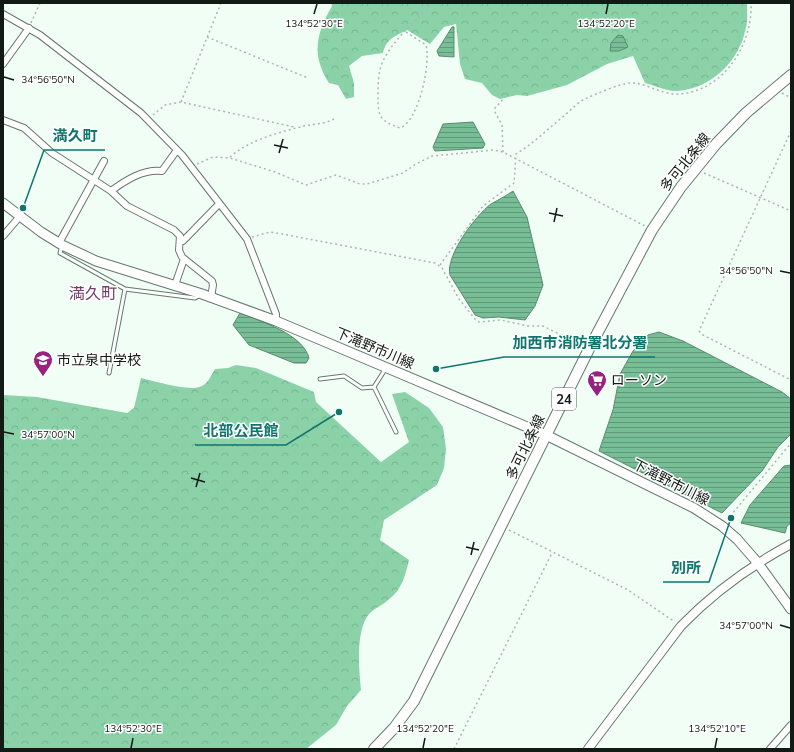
<svg xmlns="http://www.w3.org/2000/svg" width="794" height="752" font-family="Mulish,'Noto Sans JP',sans-serif">
	<defs>
		<pattern id="forest-crowns" width="20" height="18" patternUnits="userSpaceOnUse"><rect width="20" height="18" fill="#8bd2a9"/><path d="M2 6a3 3 0 1 1 6 0M12 15a3 3 0 1 1 6 0" fill="none" stroke="#77b491"/></pattern>
		<pattern id="water-rules" width="6" height="5" patternUnits="userSpaceOnUse"><rect width="6" height="5" fill="#77bd95"/><path d="M0 2.5h6" fill="none" stroke="#609978"/></pattern>
	</defs>
	<rect width="100%" height="100%" fill="#f1fef6"/>
	<!-- forest -->
	<path fill="url(#forest-crowns)" d="M 331,3 L 747,3 C 747,11 748,20 746,27 C 740,61 711,89 677,91 C 668,92 654,85 645,83 L 633,56 L 607,64 L 567,85 L 527,96 L 517,95 L 500,99 L 492,95 L 482,83 L 465,79 L 460,64 L 456,24 L 444,27 L 430,44 L 407,30 C 395,36 386,39 383,53 L 362,56 L 349,66 L 354,83 L 354,97 L 346,99 L 338,85 L 329,83 C 311,55 316,34 332,6 Z
		M 236,365 L 256,368 L 314,392 L 316,402 L 381,462 L 409,442 L 392,394 L 405,392 L 429,408 L 443,427 L 446,449 L 444,468 L 437,485 L 384,520 L 380,540 L 409,560 C 405,576 402,590 388,600 C 383,605 375,608 370,613 C 355,629 359,669 361,690 L 347,706 L 336,725 L 306,749 L 3,749 L 3,395 L 37,397 L 127,413 L 134,408 L 141,378 C 153,381 189,391 199,387 C 208,385 211,375 215,369 L 228,368 Z"/>
	<!-- water -->
	<path fill="url(#water-rules)" stroke="#598c6f" d="M 452,27 L 454,27 L 454,57 L 439,56 L 437,51 Z
		M 618,35 L 623,36 L 628,47 L 619,51 L 610,51 L 611,43 Z
		M 473,122 L 485,144 L 483,148 L 435,151 L 433,147 L 443,124 Z
		M 513,191 L 527,217 L 543,285 L 535,306 L 525,320 L 499,317 L 483,318 L 475,315 L 450,275 C 445,256 476,215 491,204 C 498,200 506,196 513,191 Z
		M 240,313 C 260,321 303,334 309,358 L 306,363 L 294,363 L 249,345 L 233,325 Z
		M 659,332 L 683,341 L 782,392 L 791,399 L 791,434 L 778,447 L 762,471 L 722,513 L 599,451 L 613,410 L 620,374 L 633,351 L 648,335 Z
		M 791,465 L 791,523 L 787,526 L 785,533 L 741,523 L 750,505 L 784,466 Z"/>
	<g fill="none" stroke-linecap="round" stroke-linejoin="round">
		<defs>
			<path id="service" d="M 62,246 L 60,253 L 125,289 L 195,298 L 200,295
				M 386,368 L 374,387 L 396,432
				M 109,373 L 125,289
				M 320,379 L 344,376 L 362,388 L 374,387"/>
			<path id="minor" d="M 3,14 L 40,35 L 141,113 L 182,155 L 247,239 L 276,314 L 276,321
				M 3,64 L 29,28
				M 3,120 L 24,128 L 52,153 L 111,191 L 127,206 L 174,230 L 180,236 L 179,250 L 182,257 L 212,281 L 213,285 L 211,298
				M 111,191 C 126,180 143,169 162,171 L 177,150
				M 3,236 L 21,215
				M 180,241 L 183,241 L 219,204
				M 59,243 L 104,161
				M 175,285 L 184,259
				M 770,749 L 791,725"/>
			<path id="tertiary" d="M 588,749 L 681,626 C 714,592 750,566 791,544"/>
			<path id="secondary" d="M 3,203 L 41,232 L 62,245 L 96,261 L 202,294 L 276,321 L 546,435 L 694,508 L 722,526 L 737,539 L 757,562 L 791,609"/>
			<path id="primary" d="M 374,749 L 394,728 L 414,701 L 589,349 L 652,230 L 681,187 L 716,144 L 746,113 L 791,75"/>
		</defs>
		<!-- service casing -->
		<use href="#service" stroke="#65796d" stroke-width="5"/>
		<!-- minor casing -->
		<use href="#minor" stroke="#65796d" stroke-width="8"/>
		<!-- tertiary casing -->
		<use href="#tertiary" stroke="#65796d" stroke-width="10"/>
		<!-- secondary casing -->
		<use href="#secondary" stroke="#65796d" stroke-width="11"/>
		<!-- primary casing -->
		<use href="#primary" stroke="#65796d" stroke-width="12"/>
		<!-- path -->
		<path stroke="#abb6af" stroke-width="1.5" stroke-dasharray="2 3" stroke-linecap="butt" d="M 31,23 L 40,3
			M 406,32 L 426,45 C 431,63 419,121 400,128 C 380,121 378,117 378,97 C 378,85 378,71 383,61 C 393,40 417,19 433,3
			M 207,37 L 308,78
			M 782,93 L 791,98
			M 181,102 L 221,3
			M 153,115 L 165,105 L 181,102 L 294,127 L 294,129
			M 791,131 L 699,331 L 703,335 L 791,380
			M 503,152 L 502,125 L 495,112 L 495,108 L 505,97
			M 230,157 C 249,140 280,132 304,126 C 314,124 325,124 334,119
			M 197,164 L 213,157 L 230,158 L 275,172 L 306,185 L 336,175 L 360,184 L 367,184 L 403,173 L 416,164 L 432,156 L 494,150 L 503,152 L 645,226
			M 704,173 L 791,211
			M 252,237 L 270,232 L 282,234 L 435,263 L 442,268 L 459,299 L 475,319 L 479,322 L 501,320 L 528,326 L 543,326 L 582,345
			M 440,265 L 483,206 L 514,183 L 516,154 C 534,143 549,128 565,115 C 572,109 579,101 587,98 C 596,94 621,83 630,83 C 644,82 659,93 674,94 C 721,95 753,46 751,3
			M 727,520 L 791,443
			M 509,530 L 628,590 L 675,622
			M 454,749 L 552,553"/>
		<!-- service -->
		<use href="#service" stroke="#fff" stroke-width="3"/>
		<!-- minor -->
		<use href="#minor" stroke="#fff" stroke-width="6"/>
		<!-- tertiary -->
		<use href="#tertiary" stroke="#fff" stroke-width="8"/>
		<!-- secondary -->
		<use href="#secondary" stroke="#fff" stroke-width="9"/>
		<!-- primary -->
		<use href="#primary" stroke="#fff" stroke-width="10"/>
	</g>
	<!-- ticks -->
	<path fill="none" stroke="#121a15" stroke-width="1.5" d="M 314,14 L 317,4M 606,14 L 608,4M 4,77 L 14,80M 274,145 L 288,148M 279,153 L 283,139M 549,213 L 563,216M 554,222 L 557,208M 780,271 L 790,273M 4,432 L 14,434M 191,478 L 205,482M 196,487 L 200,473M 466,547 L 479,550M 471,555 L 474,542M 780,625 L 790,628M 131,748 L 133,738M 423,748 L 425,738M 715,748 L 717,738"/>
	<!-- icons -->
	<defs>
		<symbol id="school-pin" viewBox="-11 -11 22 30"><path d="M0 17L-7.5 6A9.5 9.5 0 1 1 7.5 6Z" fill="#97227f" stroke="#fff"/><path d="M0-5L7-2L0 1L-7-2ZM-4 1L0 2.5L4 1V4Q0 6-4 4Z" fill="#fff"/></symbol>
		<symbol id="supermarket-pin" viewBox="-11 -11 22 30"><path d="M0 17L-7.5 6A9.5 9.5 0 1 1 7.5 6Z" fill="#97227f" stroke="#fff"/><path d="M-6-5.5h2.5l.6 2H6L4.5 2H-2.5L-4.4-4H-6ZM-1.5 3.2a1.3 1.3 0 1 0 .1 0ZM3 3.2a1.3 1.3 0 1 0 .1 0Z" fill="#fff"/></symbol>
	</defs>
	<g fill-rule="evenodd">
		<use href="#school-pin" x="32" y="349" width="22" height="30"/>
		<use href="#supermarket-pin" x="586" y="369" width="22" height="30"/>
	</g>
	<g text-anchor="middle" dominant-baseline="central" stroke-width="3" stroke-linejoin="round" paint-order="stroke">
		<!-- shield labels -->
		<rect fill="#fff" stroke="#595f5b" stroke-width="1" x="552" y="388" width="24" height="22" rx="3"/>
		<g font-size="13" font-weight="bold" fill="#121a15">
			<text x="564" y="399">24</text>
		</g>
		<!-- street labels -->
		<g font-size="14" fill="#121a15" stroke="#fff">
			<text transform="translate(685 162) rotate(-51)">多可北条線</text>
			<text transform="translate(375 348) rotate(23)">下滝野市川線</text>
			<text transform="translate(525 447) rotate(-64)">多可北条線</text>
			<text transform="translate(671 482) rotate(27)">下滝野市川線</text>
		</g>
		<!-- poi labels -->
		<g font-size="14" fill="#121a15" stroke="#fff" text-anchor="start">
			<text x="57" y="360">市立泉中学校</text>
			<text x="611" y="380">ローソン</text>
		</g>
		<!-- quarter labels -->
		<g font-size="16" fill="#773d68" stroke="#fff">
			<text x="93" y="293">満久町</text>
		</g>
	</g>
	<g font-size="10" text-anchor="middle" fill="#121a15" stroke="#fff" stroke-width="3" stroke-linejoin="round" paint-order="stroke">
		<text x="314" y="27">134°52'30"E</text>
		<text x="606" y="27">134°52'20"E</text>
		<text x="48" y="83">34°56'50"N</text>
		<text x="746" y="274">34°56'50"N</text>
		<text x="48" y="438">34°57'00"N</text>
		<text x="746" y="629">34°57'00"N</text>
		<text x="133" y="732">134°52'30"E</text>
		<text x="425" y="732">134°52'20"E</text>
		<text x="717" y="732">134°52'10"E</text>
	</g>
	<!-- callouts -->
	<path fill="none" stroke="#0f766e" stroke-width="1.5" d="M23 208L44 150H105M436 369L504 357H655M339 412L286 445H195M731 518L709 582H663"/>
	<g fill="#0f766e" stroke="#fff" stroke-width="1.5">
		<circle cx="23" cy="208" r="4"/>
		<circle cx="436" cy="369" r="4"/>
		<circle cx="339" cy="412" r="4"/>
		<circle cx="731" cy="518" r="4"/>
	</g>
	<g font-size="15" text-anchor="middle" font-weight="bold" fill="#0f766e" stroke="#fff" stroke-width="3" stroke-linejoin="round" paint-order="stroke">
		<text x="75" y="141">満久町</text>
		<text x="580" y="348">加西市消防署北分署</text>
		<text x="241" y="436">北部公民館</text>
		<text x="686" y="573">別所</text>
	</g>
	<!-- border -->
	<rect width="794" height="752" fill="none" stroke="#121a15" stroke-width="8"/>
</svg>
